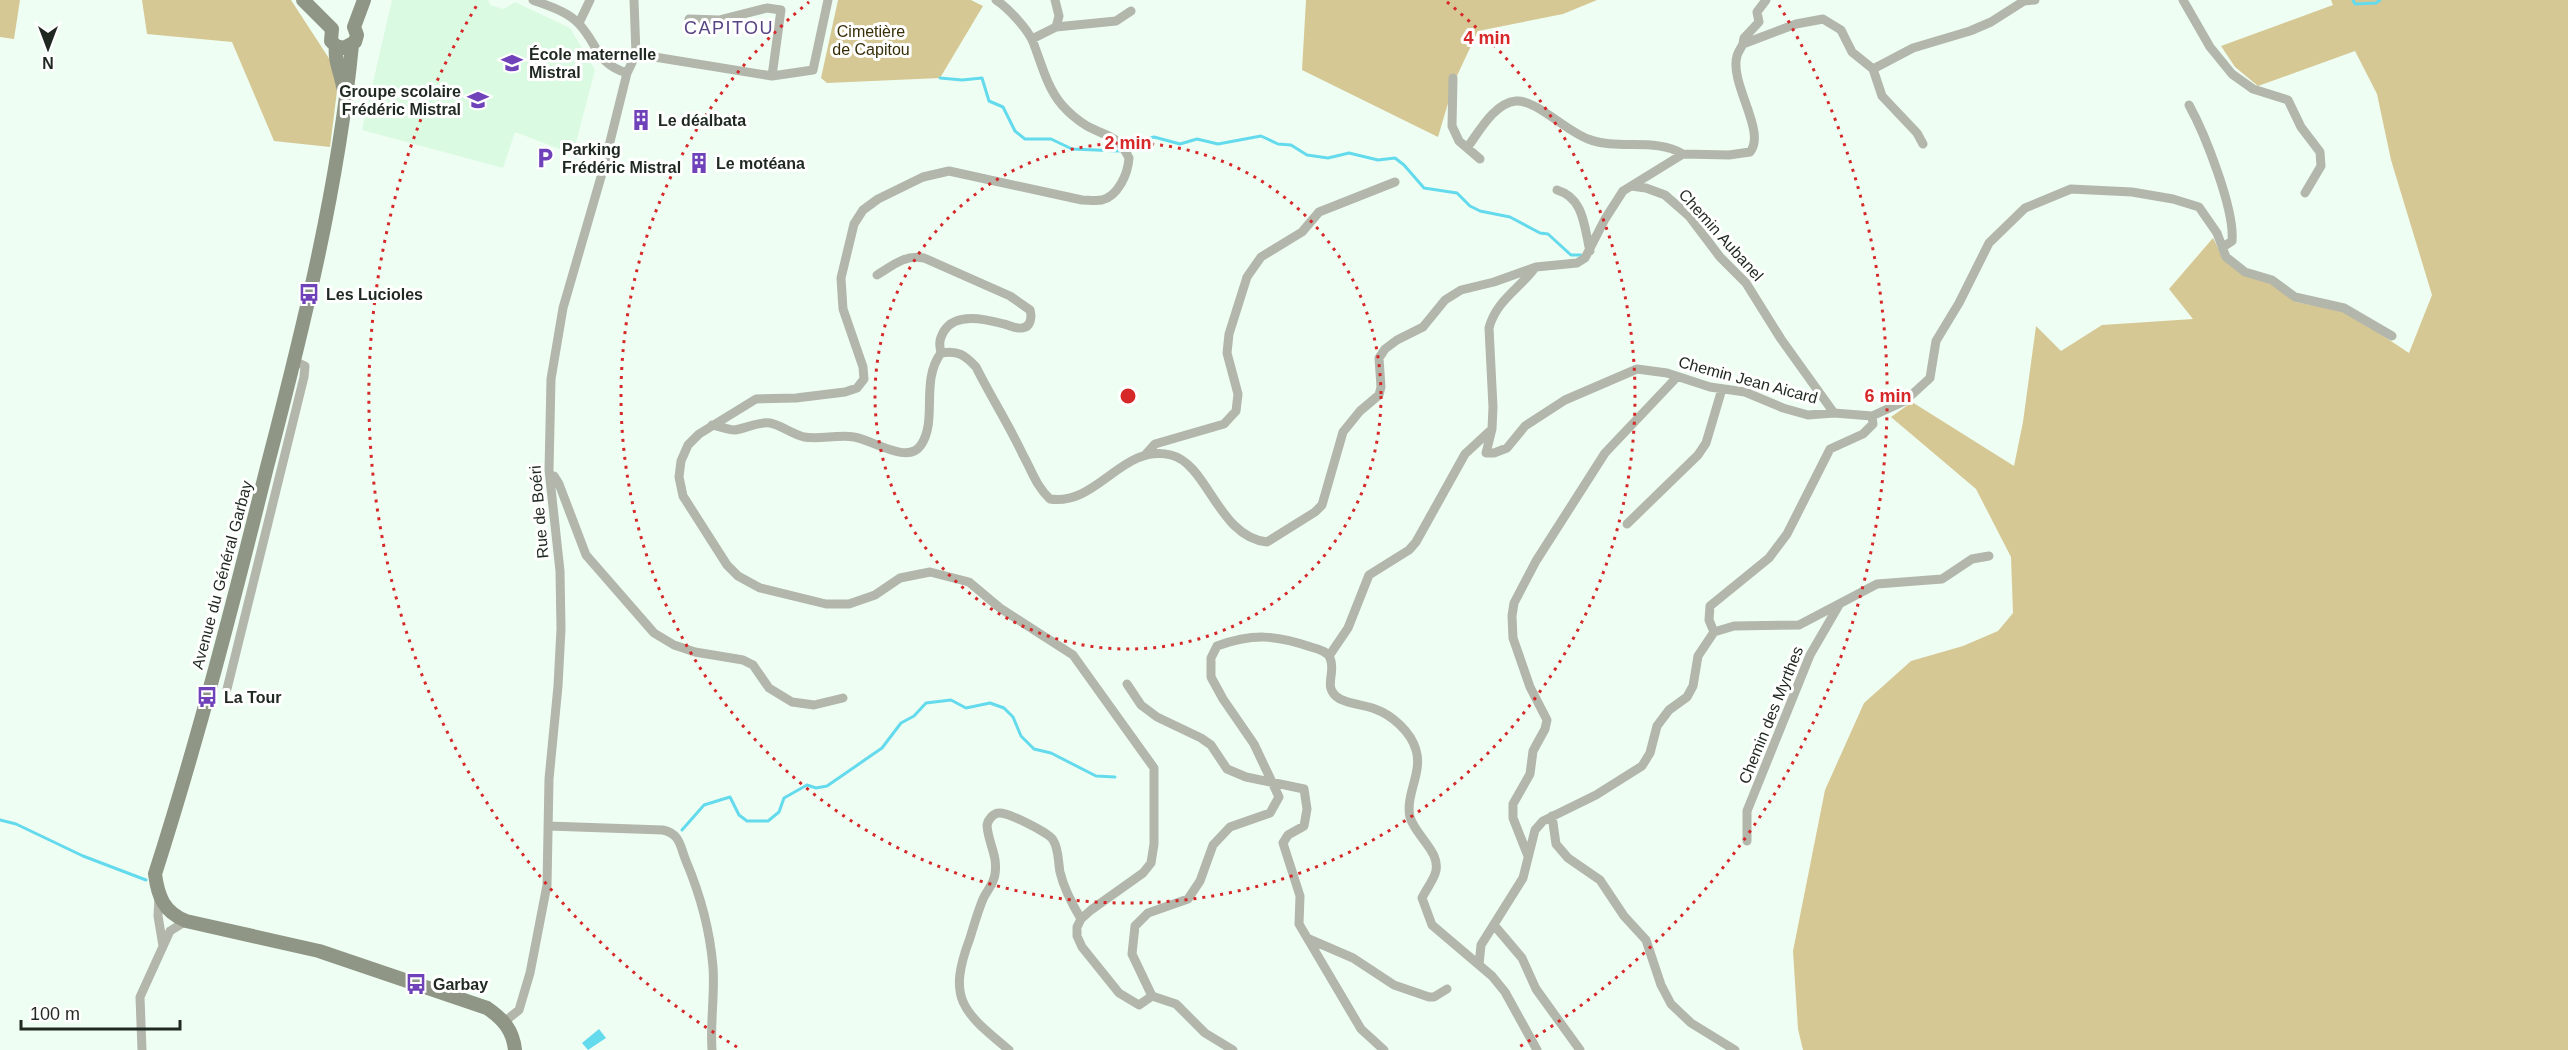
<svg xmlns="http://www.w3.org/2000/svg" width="2568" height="1050" font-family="Helvetica,sans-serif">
	<rect width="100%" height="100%" fill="#effef3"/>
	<!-- built -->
	<path fill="#dbfae2" d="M 392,0 L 488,0 L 490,5 L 504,9 L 515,2 L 570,28 L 595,70 L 573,154 L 515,132 L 503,168 L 362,130 Z"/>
	<!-- green -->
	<path fill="#d6c894" d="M 0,0 L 20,0 L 14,39 L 0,37 Z
		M 142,0 L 291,0 L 332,63 L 337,91 L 330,147 L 274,141 L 232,42 L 147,34 Z
		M 838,0 L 971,0 L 983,6 L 940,78 L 827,83 L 821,78 Z
		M 1306,0 L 1597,0 L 1563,14 L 1478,31 L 1455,80 L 1438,137 L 1302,70 Z
		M 2331,0 L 2568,0 L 2568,1050 L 1803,1050 L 1798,1029 L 1793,951 L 1825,790 L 1864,703 L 1911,661 L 1963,646 L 1998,631 L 2013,613 L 2011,557 L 1976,489 L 1891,417 L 1912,402 L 2014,466 L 2023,422 L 2036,326 L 2061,351 L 2102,325 L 2193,319 L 2169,289 L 2213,238 L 2223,258 L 2270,283 L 2296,302 L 2347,312 L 2409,353 L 2432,295 L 2391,160 L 2377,94 L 2355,51 L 2258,86 L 2235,67 L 2221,46 L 2333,5 Z"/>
	<!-- water -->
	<path fill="#64daed" d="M 599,1029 L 606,1038 L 588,1050 L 582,1043 Z"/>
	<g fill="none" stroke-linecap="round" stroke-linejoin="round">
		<!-- stream -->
		<path stroke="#64daed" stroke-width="3" d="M 2353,0 L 2355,4 L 2376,3 L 2380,0
			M 940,78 L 962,80 L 982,78 L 989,101 L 1003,107 L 1015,131 L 1025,139 L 1051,139 L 1072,149 L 1119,151
			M 1132,144 L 1154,137 L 1180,144 L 1197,139 L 1218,144 L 1261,136 L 1278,144 L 1291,145 L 1307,155 L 1328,158 L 1349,153 L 1378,160 L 1395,158 L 1404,165 L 1424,188 L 1457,193 L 1470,206 L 1480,211 L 1510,217 L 1540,233 L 1548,234 L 1571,255 L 1581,255
			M 0,820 L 16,824 L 83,856 L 146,880
			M 682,830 L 704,805 L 730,797 L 739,815 L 747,821 L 768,821 L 779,812 L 784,798 L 807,785 L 816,788 L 827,786 L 843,775 L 882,748 L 901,723 L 914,716 L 926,703 L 951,700 L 966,708 L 990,703 L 1004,708 L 1013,717 L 1021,736 L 1034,749 L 1051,753 L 1096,776 L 1115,777"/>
		<!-- street -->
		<path stroke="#b2b6ab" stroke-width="9" d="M 533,0 C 548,6 567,11 579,24 C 598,44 596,64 627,73
			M 996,0 C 1007,7 1028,29 1033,42 C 1041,62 1047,88 1062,105 C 1068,112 1079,121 1087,126 C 1107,137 1117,134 1129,158 C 1128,174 1118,196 1102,200 C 1096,201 1088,200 1082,200 L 949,171 L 923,177 L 878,199 L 863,210 L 854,224 L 841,278 L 843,309 L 863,367 L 864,379 L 857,388 L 845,392 L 796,398 L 756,399 L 699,434 L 688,445 L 681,461 L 679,477 L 683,496 L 727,565 L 738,576 L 760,588 L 826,604 L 849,604 L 875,595 L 900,578 L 930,572 L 969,582 L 1000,608 L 1073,655 L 1154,768 L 1154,844 L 1151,863 L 1143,873 L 1091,910 L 1081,919 L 1077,927 L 1077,936 L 1082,947 L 1119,993 L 1139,1005 L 1152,996 L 1132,954 L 1135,926 L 1148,913 L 1188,899 L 1200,881 L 1213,845 L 1230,827 L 1270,813 L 1279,797 L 1254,744 L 1223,699 L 1211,677 L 1211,658 L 1217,646 C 1253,633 1276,635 1311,647 C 1318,649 1327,651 1330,658 C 1337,673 1321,688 1340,699 C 1350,704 1364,705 1375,709 C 1392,715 1411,732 1416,750 C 1423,772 1405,795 1410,817 C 1415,836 1443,853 1435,874 C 1432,882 1426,890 1422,898 L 1432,925 L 1492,976 L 1505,992 L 1537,1050
			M 2183,0 L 2210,47 L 2232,74 L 2253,89 L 2288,100 L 2301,127 L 2320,152 L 2321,166 L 2305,193
			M 689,19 L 719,20 L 767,8 L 781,10 L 772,76
			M 579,23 L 590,0
			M 1056,27 L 1116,21 L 1131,11
			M 1032,39 L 1056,27 L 1059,16 L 1055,0
			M 1743,44 L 1744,38 L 1759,22 L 1757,12 L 1766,0
			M 636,54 L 772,76 L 813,70 L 828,0
			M 1873,69 L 1913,48 L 1970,31 L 1991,22 L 2024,1 L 2035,0
			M 1873,69 L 1882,96 L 1917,133 L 1923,144
			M 1453,78 L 1452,126 L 1459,141 L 1480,159
			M 2189,105 C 2205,134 2235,210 2232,241 L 2223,247
			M 1467,148 C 1479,132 1494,103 1516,101 C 1535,99 1566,131 1588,139 C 1618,151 1655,137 1683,154
			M 1631,186 L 1646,188 L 1665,195 L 1689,216 L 1720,257 L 1746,283 L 1781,339 L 1834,413
			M 1557,190 C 1584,198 1584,226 1590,251
			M 877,275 C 892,266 905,254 924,258 L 1010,296 L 1030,310 C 1032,317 1031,327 1022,328 C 1016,329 1009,325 1004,324 C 985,319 956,312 944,331 C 939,340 939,344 941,353
			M 712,425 C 719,426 728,430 734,430 C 746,429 758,421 770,423 C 781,425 792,434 804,437 C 820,440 838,434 854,437 C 873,440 908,465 921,445 C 938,420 920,381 941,353 C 958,350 965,355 976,367 C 991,397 1009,425 1023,455 C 1032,471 1036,486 1050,499 C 1098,506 1122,443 1171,455 C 1208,464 1218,537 1267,542 L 1315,512 L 1322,505 L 1343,432 L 1360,411 L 1379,395 L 1381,387 L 1379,358 L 1385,349 L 1397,340 L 1423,327 L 1445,300 L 1461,290 L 1494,282 L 1536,267 L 1577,263 L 1585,258 L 1605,219 L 1623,191 L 1683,154 L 1729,155 L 1750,152 C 1767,132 1729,83 1737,56 C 1738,52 1741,48 1743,44 L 1796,24 L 1823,19 L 1841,30 L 1852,52 L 1873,69
			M 1492,429 L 1486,453 L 1494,453 L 1507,448 L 1525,426 L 1565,400 L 1637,369 L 1667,373 L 1710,387 L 1745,392 L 1783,408 L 1808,415 L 1834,413 L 1872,416
			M 1146,454 L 1155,444 L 1224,424 L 1236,411 L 1238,394 L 1227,353 L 1229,334 L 1247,277 L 1261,257 L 1302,232 L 1319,212 L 1395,182
			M 550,476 L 554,476 L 559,484 L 586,555 L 654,633 L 674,645 L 695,652 L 743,660 L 753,665 L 769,688 L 792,702 L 814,705 L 843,698
			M 1627,524 L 1698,455 L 1706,443 L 1722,389
			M 1714,632 L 1709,620 L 1710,606 L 1769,558 L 1787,534 L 1830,449 L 1863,434 L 1873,424 L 1872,416 L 1905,401 L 1930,378 L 1936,341 L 1959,303 L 1989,243 L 2025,208 L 2071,189 L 2132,192 L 2173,199 L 2199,207 L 2217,233 L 2226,257 L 2245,272 L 2272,280 L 2295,297 L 2344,308 L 2392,336
			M 1329,656 L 1348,628 L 1369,575 L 1409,550 L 1416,542 L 1465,454 L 1492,429 L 1493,407 L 1489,328 C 1496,301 1518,290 1534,269
			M 1127,684 L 1141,705 L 1157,717 L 1201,738 L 1211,745 L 1227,769 L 1246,777 L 1304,789 L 1307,809 L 1304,826 L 1288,835 L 1283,843 L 1300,896 L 1299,924 L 1361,1029 L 1384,1050
			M 227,689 L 304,377 L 305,366 L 294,361
			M 1552,816 L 1556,844 L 1568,858 L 1600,880 L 1624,916 L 1646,940 L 1661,985 L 1671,1004 L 1691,1023 L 1735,1050
			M 548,826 L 663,830 C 681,834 680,847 686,861 C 700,894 710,931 713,967 C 715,995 710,1022 712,1050
			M 1747,841 L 1747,811 L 1810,655 L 1839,605
			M 1528,856 L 1513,818 L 1513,804 L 1530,774 L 1533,751 L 1545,729 L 1547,720 L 1530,687 L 1513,638 L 1512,616 L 1514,603 L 1536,561 L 1605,453 L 1677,377
			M 159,897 L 158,916 L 163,946
			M 1494,925 L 1522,958 L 1536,989 L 1580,1050
			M 1309,939 L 1353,958 L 1394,985 L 1429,997 L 1434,997 L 1447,989
			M 1479,965 L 1481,945 L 1523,878 L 1535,830 L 1543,821 L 1596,795 L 1642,766 L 1650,753 L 1657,726 L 1669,710 L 1687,697 L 1693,686 L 1698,656 L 1714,632 L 1734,626 L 1799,625 L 1877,584 L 1942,579 L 1972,559 L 1989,556
			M 1152,996 L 1176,1004 L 1205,1033 L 1233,1050
			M 504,1022 L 519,1010 L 530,973 L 547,885 L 549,779 L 558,686 L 561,629 L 560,571 L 549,470 L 551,379 L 563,308 L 603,170 L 627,73 L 636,54 L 634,0
			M 142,1050 L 140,997 L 170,931 L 186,921
			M 1009,1050 C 962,1011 947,999 970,938 C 974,925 978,911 983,899 C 987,890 994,884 995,874 C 998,855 988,843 987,825 C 988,820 993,813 999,813 C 1007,812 1050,833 1053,840 C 1059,849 1058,862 1060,872 C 1064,889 1072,904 1081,919"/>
		<!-- secondary -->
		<path stroke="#909686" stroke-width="14" d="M 303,0 L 332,29
			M 354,27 L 364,0
			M 332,29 L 331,41 L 336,46 L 344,48 L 355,42 L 357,35 L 354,27
			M 352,45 C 338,188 303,329 267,467 C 233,604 198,740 155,874 C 158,897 164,912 186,921 L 319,951 L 487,1008 C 503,1019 513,1030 515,1050
			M 336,46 C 334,61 341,73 343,87"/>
	</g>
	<!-- distance rings -->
	<g fill="none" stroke="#d62828" stroke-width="3" stroke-dasharray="3 6">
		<circle cx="1128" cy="396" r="253"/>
		<path d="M1447 2A507 507 0 1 1 809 2"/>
		<path d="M737 1047A760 760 0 0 1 477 5M1779 5A760 760 0 0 1 1519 1047"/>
	</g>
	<!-- icons -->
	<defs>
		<symbol id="school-bare" viewBox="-9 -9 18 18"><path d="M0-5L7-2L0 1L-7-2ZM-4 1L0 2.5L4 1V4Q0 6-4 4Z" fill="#6f42ba" stroke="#fff" stroke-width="2.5" paint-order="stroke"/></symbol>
		<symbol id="building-bare" viewBox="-9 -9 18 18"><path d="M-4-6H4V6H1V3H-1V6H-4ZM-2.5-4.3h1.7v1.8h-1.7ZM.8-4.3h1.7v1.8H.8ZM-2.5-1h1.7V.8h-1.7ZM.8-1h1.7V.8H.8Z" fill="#6f42ba" stroke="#fff" stroke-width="2.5" paint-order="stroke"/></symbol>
		<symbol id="parking-bare" viewBox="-9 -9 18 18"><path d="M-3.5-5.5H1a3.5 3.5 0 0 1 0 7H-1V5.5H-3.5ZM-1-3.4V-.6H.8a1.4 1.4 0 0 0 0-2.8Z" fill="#6f42ba" stroke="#fff" stroke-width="2.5" paint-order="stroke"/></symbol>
		<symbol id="bus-bare" viewBox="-9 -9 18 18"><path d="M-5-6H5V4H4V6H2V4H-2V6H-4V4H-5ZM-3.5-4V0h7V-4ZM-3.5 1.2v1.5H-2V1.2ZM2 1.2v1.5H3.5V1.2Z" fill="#6f42ba" stroke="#fff" stroke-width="2.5" paint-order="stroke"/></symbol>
	</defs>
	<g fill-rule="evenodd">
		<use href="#school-bare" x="497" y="48" width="30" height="30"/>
		<use href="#school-bare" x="463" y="85" width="30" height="30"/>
		<use href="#building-bare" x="626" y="105" width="30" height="30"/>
		<use href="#parking-bare" x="530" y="143" width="30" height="30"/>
		<use href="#building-bare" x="684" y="148" width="30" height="30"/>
		<use href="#bus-bare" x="294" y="279" width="30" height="30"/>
		<use href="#bus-bare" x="192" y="682" width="30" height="30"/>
		<use href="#bus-bare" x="401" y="969" width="30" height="30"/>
	</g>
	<g text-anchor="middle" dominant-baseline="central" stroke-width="6" stroke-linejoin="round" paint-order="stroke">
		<!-- park labels -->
		<g font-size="16" fill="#372d06" stroke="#fff">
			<text x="871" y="31">Cimetière<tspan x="871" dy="18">de Capitou</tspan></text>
		</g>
		<!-- poi labels -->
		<g font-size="16" font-weight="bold" fill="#1f2821" stroke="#fff" text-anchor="start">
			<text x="529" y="54">École maternelle<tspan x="529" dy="18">Mistral</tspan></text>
			<text x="461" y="91" text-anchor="end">Groupe scolaire<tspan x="461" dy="18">Frédéric Mistral</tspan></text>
			<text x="658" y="120">Le déalbata</text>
			<text x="562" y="149">Parking<tspan x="562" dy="18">Frédéric Mistral</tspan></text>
			<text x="716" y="163">Le motéana</text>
			<text x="326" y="294">Les Lucioles</text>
			<text x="224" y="697">La Tour</text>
			<text x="433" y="984">Garbay</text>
		</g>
		<!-- street labels -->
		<g font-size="16" fill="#1f2821" stroke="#fff">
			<text transform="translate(1721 235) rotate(48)">Chemin Aubanel</text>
			<text transform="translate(1748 380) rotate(15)">Chemin Jean Aicard</text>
			<text transform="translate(539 512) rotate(-95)">Rue de Boéri</text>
			<text transform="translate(222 575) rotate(-75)">Avenue du Général Garbay</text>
			<text transform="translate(1771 715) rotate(-68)">Chemin des Myrthes</text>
		</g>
		<!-- neighbourhood labels -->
		<g font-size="18" letter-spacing="1.5" fill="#584583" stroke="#fff">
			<text x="729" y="28">CAPITOU</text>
		</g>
	</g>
	<circle cx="1128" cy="396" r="9" fill="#d62828" stroke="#fff" stroke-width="3"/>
	<g font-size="18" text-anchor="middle" font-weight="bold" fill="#d62828" stroke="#fff" stroke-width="6" stroke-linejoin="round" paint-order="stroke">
		<text x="1487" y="44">4 min</text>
		<text x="1128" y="149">2 min</text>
		<text x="1888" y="402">6 min</text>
	</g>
	<!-- north arrow -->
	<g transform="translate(48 48) rotate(180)" stroke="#ffffff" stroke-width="4.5" paint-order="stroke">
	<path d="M0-4.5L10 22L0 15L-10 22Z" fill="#1f2821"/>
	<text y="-9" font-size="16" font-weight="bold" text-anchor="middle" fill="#1f2821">N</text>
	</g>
	<!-- scale -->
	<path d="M21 1020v9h159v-9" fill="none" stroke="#1f2821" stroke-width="3"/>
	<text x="30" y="1020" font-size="18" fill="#1f2821" stroke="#ffffff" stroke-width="4.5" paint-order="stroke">100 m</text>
</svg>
